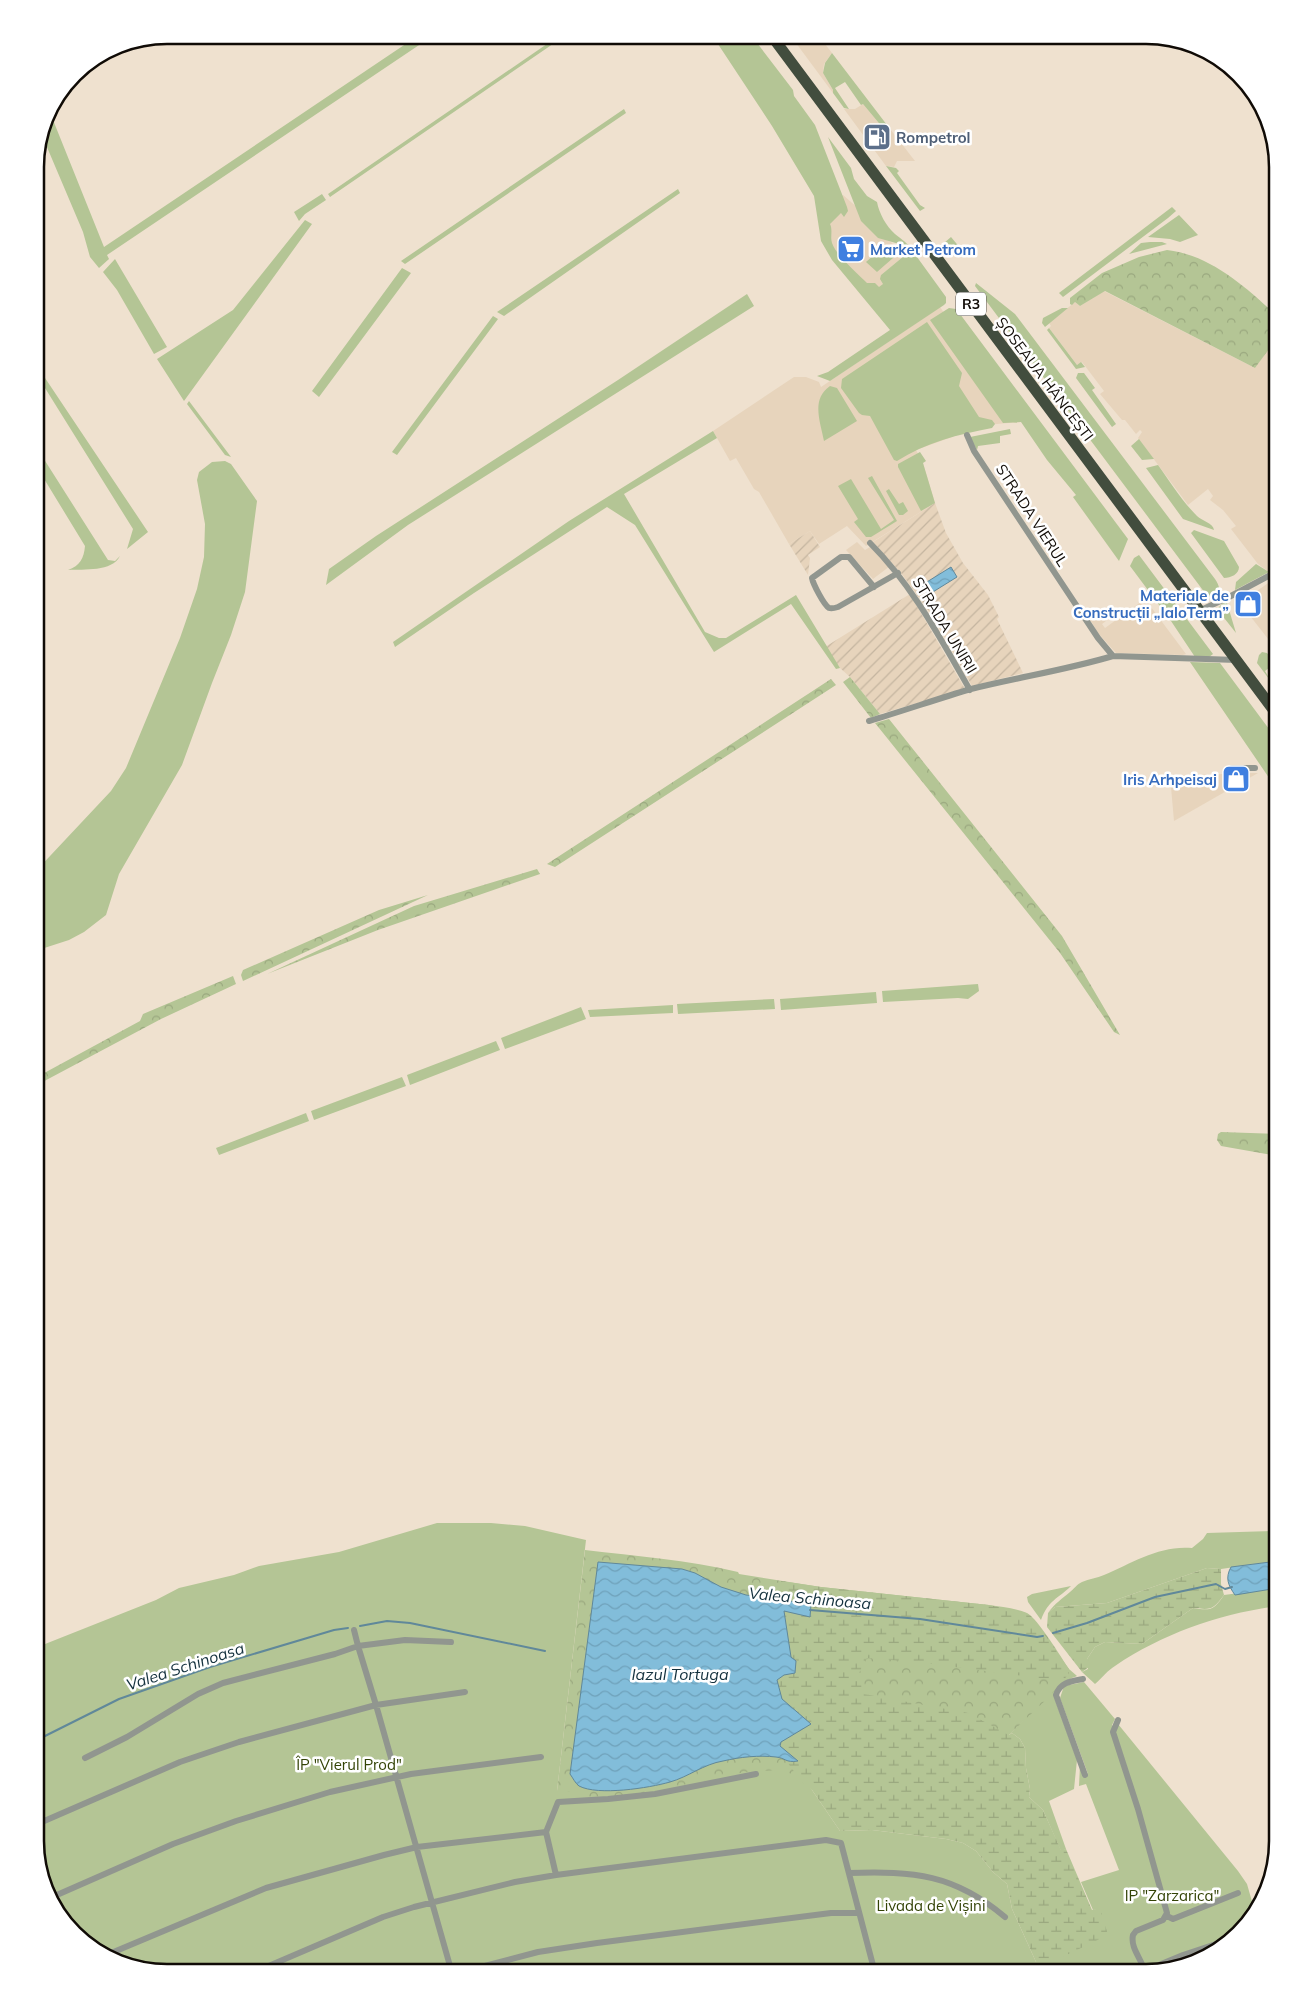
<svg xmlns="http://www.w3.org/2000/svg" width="1313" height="2008" font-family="Mulish,sans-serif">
	<defs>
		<pattern id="industrial-furrows" width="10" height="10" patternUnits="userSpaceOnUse" patternTransform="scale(1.25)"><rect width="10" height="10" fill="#e7d4bc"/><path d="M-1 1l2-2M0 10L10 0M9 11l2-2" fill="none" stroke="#c5b5a0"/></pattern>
		<pattern id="forest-crowns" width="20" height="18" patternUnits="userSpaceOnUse" patternTransform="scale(1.25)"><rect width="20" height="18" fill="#b4c595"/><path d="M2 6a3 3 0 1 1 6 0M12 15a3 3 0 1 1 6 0" fill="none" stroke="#9aa87f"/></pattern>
		<pattern id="wetland-marsh" width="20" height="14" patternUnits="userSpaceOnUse" patternTransform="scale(1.25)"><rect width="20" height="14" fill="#b4c595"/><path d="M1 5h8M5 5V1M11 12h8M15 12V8" fill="none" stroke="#9aa87f"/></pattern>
		<pattern id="water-waves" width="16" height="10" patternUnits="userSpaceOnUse" patternTransform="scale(1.25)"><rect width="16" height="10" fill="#82bdda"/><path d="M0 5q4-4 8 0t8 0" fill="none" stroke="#6fa1ba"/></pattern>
	</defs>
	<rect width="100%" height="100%" fill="#efe1cf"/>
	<!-- built -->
	<path fill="#e7d4bc" d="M 790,35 L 818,35 L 832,53 L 824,64 L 823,73 L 833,90 L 833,93 Z
		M 863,104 L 883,128 L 887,125 L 915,161 L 897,161 L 894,167 L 886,166 L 844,109 L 855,109 Z
		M 843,195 L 859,209 L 884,239 L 891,242 L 904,256 L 881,275 L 888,285 L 871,298 L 826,237 L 822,214 Z
		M 1104,291 L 1255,368 L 1269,348 L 1278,351 L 1278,566 L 1269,572 L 1258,564 L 1231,529 L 1236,526 L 1223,510 L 1210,500 L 1213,496 L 1208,489 L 1188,505 L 1138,438 L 1142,432 L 1140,430 L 1136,434 L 1125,420 L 1122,420 L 1100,394 L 1104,391 L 1082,362 L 1077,365 L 1049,328 L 1051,326 L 1049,323 L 1075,302 L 1080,306 Z
		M 940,307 L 1021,422 L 985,425 L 916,450 L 923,463 L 935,503 L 866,546 L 847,526 L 819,544 L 810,531 L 789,544 L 759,492 L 754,489 L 736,458 L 730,461 L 713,431 L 794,377 L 806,377 L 819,382 L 821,387 Z
		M 857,542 L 865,550 L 870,547 L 890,566 L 873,579 L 846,550 Z
		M 1278,576 L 1278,640 L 1272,644 L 1240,603 Z
		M 1145,599 L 1186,654 L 1183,655 L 1116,653 L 1098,633 L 1088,616 L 1099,610 L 1106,621 L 1102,624 L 1105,628 Z
		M 1250,773 L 1258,773 L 1174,821 L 1170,776 Z"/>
	<!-- industrial -->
	<path fill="url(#industrial-furrows)" d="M 935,503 L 946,533 L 963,563 L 988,595 L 999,617 L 997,619 L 1023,673 L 972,686 L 933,617 L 901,573 L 873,542 Z
		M 810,531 L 820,547 L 808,555 L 810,558 L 808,575 L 789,544 Z
		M 910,594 L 965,689 L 880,714 L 850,677 L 840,668 L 825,647 Z"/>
	<!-- green -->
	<path fill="#b4c595" d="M 419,35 L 434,35 L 107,255 L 109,259 L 99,268 L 90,257 L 83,232 L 41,133 L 45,116 L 49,110 L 104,247 Z
		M 560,35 L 566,35 L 330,197 L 328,194 Z
		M 712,35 L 751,35 L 793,90 L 794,96 L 815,125 L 847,207 L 848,211 L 844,217 L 841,213 L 830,224 C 833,230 830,237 832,243 C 836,255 858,274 867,283 L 875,283 L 879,287 L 883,284 L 880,279 L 881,275 L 904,256 L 909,254 L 917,257 L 946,297 L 946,303 L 944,305 L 830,381 L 817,376 L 828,372 L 890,330 L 832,260 L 821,241 L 814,196 L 772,126 Z
		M 832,53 L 887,125 L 883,128 L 863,104 L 861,105 L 845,82 L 835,88 L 849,109 L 844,108 L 833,93 L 833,90 L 823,73 L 825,63 Z
		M 624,109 L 626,113 L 405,264 L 401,261 Z
		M 828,137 L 851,168 L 854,179 L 867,196 L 877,202 C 879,213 886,226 895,234 C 901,239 905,241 910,247 L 878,238 L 861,221 Z
		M 886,166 L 896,168 L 899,171 L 897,173 L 920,205 L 925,208 L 920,211 Z
		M 678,189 L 680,193 L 504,316 L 497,312 Z
		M 322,194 L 326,200 L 305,214 L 299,221 L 294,212 Z
		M 1172,207 L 1176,211 L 1168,218 L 1063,297 L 1059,293 Z
		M 1179,215 L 1198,235 L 1180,242 L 1170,239 L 1148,237 Z
		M 305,220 L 312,224 L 184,401 L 157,359 L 233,310 Z
		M 951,237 L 961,249 L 955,255 L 944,243 Z
		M 1150,242 L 1162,242 L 1167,244 L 1129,254 L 1141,243 Z
		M 883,247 L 901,251 L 877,272 L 866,262 Z
		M 115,259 L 167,347 L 154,354 L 117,290 L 103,272 Z
		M 402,268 L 411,273 L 319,397 L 312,391 Z
		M 976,283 L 1015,314 L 1215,579 C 1219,585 1221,590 1216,595 L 1208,597 L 975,286 Z
		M 747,294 L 754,306 L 408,525 L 326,585 L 329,569 L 376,536 L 618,380 Z
		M 949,308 L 956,309 L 960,314 L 1128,539 L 1119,561 L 1073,497 L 1076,495 L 1047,460 L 1021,422 L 1003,423 L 930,320 Z
		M 1062,308 L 1068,308 L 1045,327 L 1042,323 L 1043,318 Z
		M 493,316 L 498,319 L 397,455 L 392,452 Z
		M 927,322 L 962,373 L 959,386 L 979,417 L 992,420 L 995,424 L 992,428 C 959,434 925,443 897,461 L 894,460 L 870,416 L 862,415 L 859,413 L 841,388 L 842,379 Z
		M 1049,328 L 1077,365 L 1081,362 L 1085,367 L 1076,369 L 1047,330 Z
		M 35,363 L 148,532 L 127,549 L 133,529 L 35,372 Z
		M 1078,373 L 1084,373 L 1095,388 L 1092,390 L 1116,424 L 1112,427 L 1076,378 Z
		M 830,386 L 837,388 L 857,421 L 824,441 C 820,421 811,399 830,386 Z
		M 189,401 L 231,457 L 225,455 L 187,404 Z
		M 1010,429 L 1011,434 L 1000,436 L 1000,443 L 978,446 L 977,450 L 970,437 Z
		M 713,431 L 717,438 L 624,494 L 705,632 L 719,638 L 726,638 L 796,595 L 840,668 L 836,669 L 791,604 L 714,652 L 635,525 L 607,507 L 474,593 L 395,647 L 393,642 L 569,521 Z
		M 1139,439 L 1154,459 L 1142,460 L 1131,446 Z
		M 35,445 L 108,560 L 115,561 L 120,556 C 112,572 84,569 68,570 C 80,566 84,558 85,546 L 35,464 Z
		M 920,452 L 926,461 L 923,463 L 935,503 L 921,511 L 898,467 L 898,464 Z
		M 225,461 L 231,464 L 257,501 L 245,592 L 231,635 L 212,683 L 182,765 L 119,874 L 106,915 L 84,932 L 69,940 L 35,951 L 35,872 L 111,791 L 126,768 L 180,638 L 197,589 L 204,557 L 205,524 L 197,480 L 199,472 L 212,462 Z
		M 1158,465 C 1170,482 1182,501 1197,516 C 1202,521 1213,523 1214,530 L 1183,519 L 1146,468 Z
		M 872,476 L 897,521 L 871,537 L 866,537 L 854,522 L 858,519 L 838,486 L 851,479 L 881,529 L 894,520 L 868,478 Z
		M 889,489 L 899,504 L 903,502 L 908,511 L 903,515 L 899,515 L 886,491 Z
		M 1194,530 L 1224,541 L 1239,567 C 1239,574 1231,578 1224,578 L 1191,533 Z
		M 1139,555 L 1213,654 L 1209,657 L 1195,657 L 1171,621 L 1130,566 L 1134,558 Z
		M 1256,564 L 1269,572 L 1235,590 L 1236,582 Z
		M 1223,603 L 1227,603 L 1236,633 L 1217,609 Z
		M 1262,652 L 1267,653 L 1275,663 L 1265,671 L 1272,683 L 1257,663 L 1259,655 Z
		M 1190,662 L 1220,663 L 1278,741 L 1278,791 Z
		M 978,984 L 979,991 L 968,999 L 958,998 L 883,1002 L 882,991 Z
		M 876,992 L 877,1003 L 781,1010 L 780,999 Z
		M 774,999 L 775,1009 L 678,1014 L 677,1004 Z
		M 673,1005 L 673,1013 L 590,1017 L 588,1010 Z
		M 581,1007 L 586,1019 L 505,1049 L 501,1038 Z
		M 496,1041 L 500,1050 L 410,1085 L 407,1075 Z
		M 402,1077 L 406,1086 L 314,1120 L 311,1111 Z
		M 306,1113 L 309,1121 L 219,1155 L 216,1148 Z
		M 437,1523 L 491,1523 L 525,1526 L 586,1540 L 557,1791 L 779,1757 L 812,1790 L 840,1831 L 872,1830 L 946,1839 L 963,1843 L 976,1851 L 993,1872 L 1007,1884 L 1012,1909 L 1036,1962 L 1100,1909 L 1093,1910 L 1081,1882 L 1119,1870 L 1086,1784 L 1079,1786 L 1080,1765 L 1088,1774 L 1060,1698 L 1064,1686 L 1084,1682 L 1115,1719 L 1112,1725 L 1115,1729 L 1118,1724 L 1238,1871 L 1247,1884 L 1255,1912 L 1212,1956 L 1147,1973 L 158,1973 L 100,1955 L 52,1907 L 35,1842 L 35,1648 L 156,1600 L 179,1588 L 234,1575 L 259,1566 L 339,1552 Z
		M 1275,1531 L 1278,1537 L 1278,1561 L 1221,1569 L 1207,1568 L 1107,1603 L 1055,1607 L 1048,1613 C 1055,1603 1062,1599 1070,1592 C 1074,1589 1077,1584 1082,1582 C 1089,1579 1097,1578 1104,1575 C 1132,1563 1160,1545 1192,1548 L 1203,1539 L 1207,1533 Z
		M 1071,1586 C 1057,1600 1049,1599 1041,1620 L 1028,1602 L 1027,1597 L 1032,1594 Z
		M 1278,1588 L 1278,1606 C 1220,1614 1164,1633 1115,1666 C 1108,1670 1102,1678 1095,1684 L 1082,1672 L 1088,1669 L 1087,1659 L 1095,1647 L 1105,1642 L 1142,1644 L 1193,1608 C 1211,1611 1214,1610 1224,1595 Z
		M 1069,1669 L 1077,1676 C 1065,1681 1056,1684 1054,1697 L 1077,1760 L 1074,1789 L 1049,1801 L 1066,1849 L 1061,1851 L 1043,1810 L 1029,1797 L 1030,1789 L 1026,1768 L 1025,1748 L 1020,1739 L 1012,1733 L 1009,1735 L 1069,1673 Z"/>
	<!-- forest -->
	<path fill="url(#forest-crowns)" d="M 1167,250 C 1211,255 1247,288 1278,317 L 1278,351 L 1269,349 L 1255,368 L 1105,291 L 1080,306 L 1075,302 L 1072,305 L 1070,304 L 1070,298 L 1102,273 L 1139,257 Z
		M 850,677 L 880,714 L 871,718 L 843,682 Z
		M 831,679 L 836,685 L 555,867 L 547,864 Z
		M 889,719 L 1062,936 L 1120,1035 L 1114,1032 L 1060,953 L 875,723 Z
		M 537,869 L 540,874 L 378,930 L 267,974 L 414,906 Z
		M 428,895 L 243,981 L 241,975 L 243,970 L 379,910 Z
		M 233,976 L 236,984 L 161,1019 L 35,1086 L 35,1078 L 140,1021 L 143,1014 Z
		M 1221,1132 L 1278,1134 L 1278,1156 L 1221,1146 L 1217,1140 L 1218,1134 Z
		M 585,1550 C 636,1556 687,1560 738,1572 L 739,1574 L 821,1587 L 989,1605 C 1001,1607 1016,1608 1027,1613 C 1038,1619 1061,1657 1069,1669 L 1069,1673 L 1049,1697 L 1009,1735 L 812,1790 L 794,1775 L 781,1770 L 745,1772 L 639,1794 L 576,1799 L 574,1792 L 557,1791 Z"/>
	<!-- wetland -->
	<path fill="url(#wetland-marsh)" d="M 1207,1568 L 1221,1569 L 1221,1584 L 1224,1595 C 1213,1610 1211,1610 1193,1608 L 1142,1644 L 1105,1642 L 1095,1647 L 1087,1659 L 1092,1665 L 1082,1672 L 1047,1627 L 1048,1613 L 1055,1607 L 1107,1603 Z
		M 781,1581 L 821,1587 L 989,1605 L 1026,1613 L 1031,1616 L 1069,1669 L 1069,1673 L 1063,1681 L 924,1663 L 867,1658 L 859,1673 L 864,1694 L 968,1713 L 1009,1735 L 1012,1733 L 1020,1739 L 1025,1748 L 1026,1768 L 1030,1789 L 1029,1797 L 1043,1810 L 1061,1850 L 1066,1849 L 1092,1910 L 1100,1908 L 1108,1935 L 1056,1960 L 1036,1962 L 1012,1909 L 1007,1884 L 993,1872 L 976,1851 L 963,1843 L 946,1839 L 872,1830 L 840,1831 L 812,1790 L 802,1782 L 787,1762 L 797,1761 L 780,1746 L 772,1672 L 791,1657 L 784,1611 L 810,1617 L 811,1605 L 782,1599 Z"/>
	<!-- water -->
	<path fill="url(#water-waves)" stroke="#60889a" d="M 951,567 L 957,577 L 928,595 L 922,585 Z
		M 1278,1561 L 1278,1588 L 1235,1595 C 1228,1585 1225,1578 1231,1567 Z
		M 598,1562 L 682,1569 L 695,1573 L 721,1587 L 746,1595 L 780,1599 L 811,1605 L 810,1617 L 784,1611 L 791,1657 L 796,1661 L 795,1673 L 784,1675 L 777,1680 L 782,1699 L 811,1724 L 781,1742 L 780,1746 L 798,1761 C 785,1763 786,1758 776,1757 C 759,1755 740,1757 723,1761 C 704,1764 688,1777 670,1782 C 649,1788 598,1796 579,1786 C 575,1783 573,1778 570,1774 Z"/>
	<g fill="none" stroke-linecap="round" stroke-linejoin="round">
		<!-- stream -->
		<path stroke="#60889a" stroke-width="2" d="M 810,1610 L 920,1619 L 1037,1637 L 1043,1636
			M 360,1626 L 387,1621 L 410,1623 L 545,1651
			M 1053,1633 L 1087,1623 L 1155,1597 L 1216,1584 L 1225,1589 L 1232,1587
			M 35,1741 L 119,1699 L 210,1667 L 334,1630 L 348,1628"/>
		<!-- minor -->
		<path stroke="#91968f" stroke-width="6" d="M 967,435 L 974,451 L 1098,638 L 1113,656 L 1237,660
			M 870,543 C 913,586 940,638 970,690
			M 874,587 L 849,557 L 841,557 L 812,578 C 813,584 824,605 829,608 C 832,609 835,608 838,607 L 898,573
			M 1199,611 L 1229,597 L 1278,571
			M 869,721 C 903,711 937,699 971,689 C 1019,677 1066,670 1113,656
			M 1232,768 L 1255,768
			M 354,1630 L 358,1646 L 376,1705 L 452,1973
			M 1083,1679 C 1072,1681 1060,1682 1056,1695 L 1085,1775
			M 1118,1720 L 1113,1732 L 1138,1809 L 1167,1913 L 1163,1920 L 1136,1931 L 1133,1935 C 1130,1949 1143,1960 1145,1973
			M 85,1758 L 127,1737 L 198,1694 L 223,1683 L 335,1654 L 358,1646 L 405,1640 L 451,1642
			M 35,1825 L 180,1762 L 239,1742 L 376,1705 L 465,1692
			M 849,1873 C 914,1871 954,1874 1005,1917
			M 556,1875 L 546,1832 L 558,1802 L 608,1799 L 655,1794 L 756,1774
			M 50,1898 L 173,1844 L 236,1821 L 330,1792 L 411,1774 L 541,1757
			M 1167,1916 L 1173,1919 L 1238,1893
			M 104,1956 L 266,1888 L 384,1855 L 417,1847 L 546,1832
			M 1144,1966 L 1154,1967 L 1183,1955 L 1228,1940
			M 252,1973 L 383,1917 L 414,1907 L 515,1882 L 556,1875 L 826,1840 L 841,1843 L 875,1973
			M 458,1973 L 538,1952 L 597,1943 L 831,1913 L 858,1913
			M 1014,1973 L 1034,1971"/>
		<!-- trunk -->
		<path stroke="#424d3e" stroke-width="11" d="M 771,35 L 1278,716"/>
	</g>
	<!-- icons -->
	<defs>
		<symbol id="fuel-square" viewBox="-11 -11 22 22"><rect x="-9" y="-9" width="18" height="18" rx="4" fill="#5c6f8a" stroke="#fff"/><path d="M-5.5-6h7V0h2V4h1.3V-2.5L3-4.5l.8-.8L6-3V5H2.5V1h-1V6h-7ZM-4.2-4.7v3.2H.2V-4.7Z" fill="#fff"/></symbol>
		<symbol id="supermarket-square" viewBox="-11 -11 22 22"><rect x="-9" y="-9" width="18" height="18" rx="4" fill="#3f7fe0" stroke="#fff"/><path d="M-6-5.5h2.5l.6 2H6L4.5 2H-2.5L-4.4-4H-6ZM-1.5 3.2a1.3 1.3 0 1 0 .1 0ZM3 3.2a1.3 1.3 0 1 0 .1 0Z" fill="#fff"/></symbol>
		<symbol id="shop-square" viewBox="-11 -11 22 22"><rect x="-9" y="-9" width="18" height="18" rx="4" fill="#3f7fe0" stroke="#fff"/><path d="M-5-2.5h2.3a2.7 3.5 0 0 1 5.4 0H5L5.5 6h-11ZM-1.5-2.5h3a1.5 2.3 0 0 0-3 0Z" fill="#fff"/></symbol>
	</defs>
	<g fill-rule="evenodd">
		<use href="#fuel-square" x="861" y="121" width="32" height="32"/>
		<use href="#supermarket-square" x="835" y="233" width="32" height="32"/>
		<use href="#shop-square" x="1232" y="588" width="32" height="32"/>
		<use href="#shop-square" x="1220" y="763" width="32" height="32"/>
	</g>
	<g text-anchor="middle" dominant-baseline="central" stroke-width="5" stroke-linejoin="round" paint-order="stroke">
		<!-- shield labels -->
		<rect fill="#fff" stroke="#585451" stroke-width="1" x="956" y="292.5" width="30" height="23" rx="4"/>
		<g font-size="14" font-weight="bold" fill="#100b06">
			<text x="971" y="304">R3</text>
		</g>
		<!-- service labels -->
		<g font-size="15" font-weight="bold" fill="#4e5e75" stroke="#fff" text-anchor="start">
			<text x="896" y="137">Rompetrol</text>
		</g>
		<!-- shop labels -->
		<g font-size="15" font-weight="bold" fill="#366cbe" stroke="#fff" text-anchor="end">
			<text x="870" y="249" text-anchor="start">Market Petrom</text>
			<text x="1229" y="595">Materiale de<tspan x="1229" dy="17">Construcții „IaloTerm”</tspan></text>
			<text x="1217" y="779">Iris Arhpeisaj</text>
		</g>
		<!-- street labels -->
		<g font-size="15" fill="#100b06" stroke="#fff">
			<text transform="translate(1045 379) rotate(53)">ȘOSEAUA HÂNCEȘTI</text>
			<text transform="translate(1032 515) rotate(57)">STRADA VIERUL</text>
			<text transform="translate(945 625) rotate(59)">STRADA UNIRII</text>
		</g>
		<!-- park labels -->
		<g font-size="15" fill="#334306" stroke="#fff">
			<text x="349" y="1764">ÎP "Vierul Prod"</text>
			<text x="1172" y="1895">IP "Zarzarica"</text>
			<text x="931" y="1905">Livada de Vișini</text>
		</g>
		<!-- water labels -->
		<g font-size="16" font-style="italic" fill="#13303d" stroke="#fff">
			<text transform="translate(810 1598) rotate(5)">Valea Schinoasa</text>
			<text transform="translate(185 1666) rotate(-18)">Valea Schinoasa</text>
			<text x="680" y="1674">Iazul Tortuga</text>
		</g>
	</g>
	<!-- crop -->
	<path d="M0 0H1313V2008H0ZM167 44H1146A123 123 0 0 1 1269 167V1841A123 123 0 0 1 1146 1964H167A123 123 0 0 1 44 1841V167A123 123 0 0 1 167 44Z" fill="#fff" fill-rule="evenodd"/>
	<path fill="none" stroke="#100b06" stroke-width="2.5" d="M167 44H1146A123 123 0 0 1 1269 167V1841A123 123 0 0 1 1146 1964H167A123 123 0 0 1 44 1841V167A123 123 0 0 1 167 44Z"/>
</svg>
